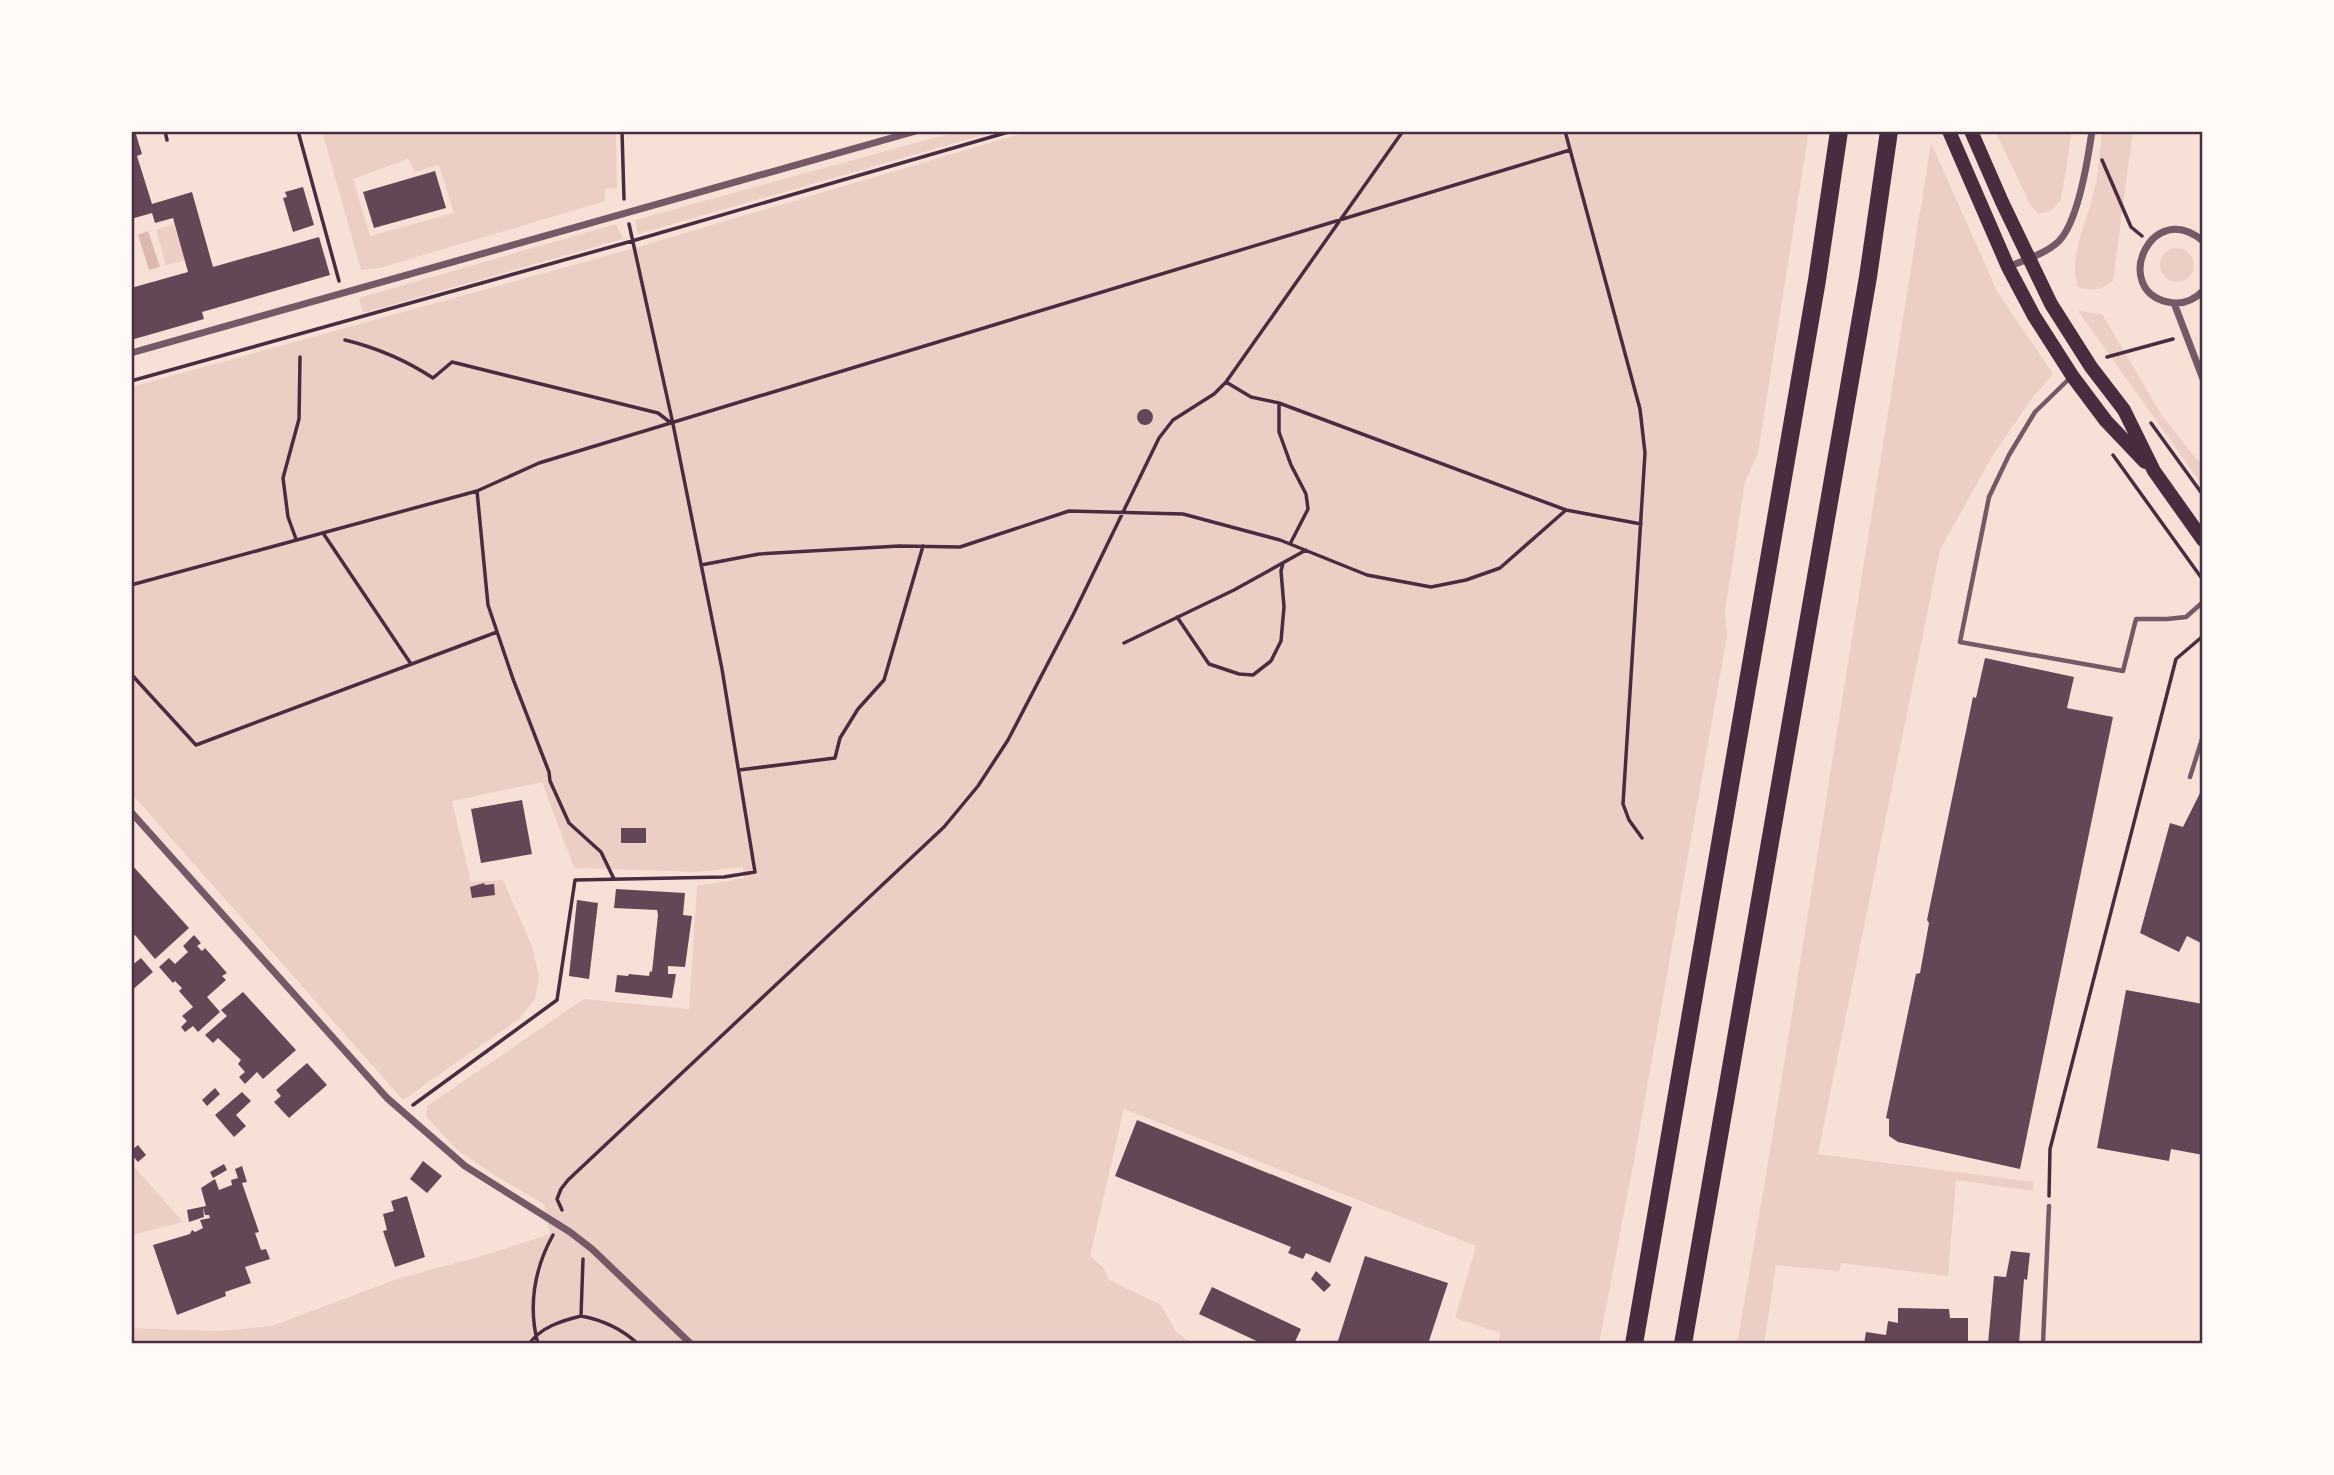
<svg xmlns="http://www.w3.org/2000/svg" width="2334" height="1475" font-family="Lato,sans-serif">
	<rect width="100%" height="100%" fill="#f7e1d7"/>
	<!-- green -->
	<path fill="#ebcfc5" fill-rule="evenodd" d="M 322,131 L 616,131 L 617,188 L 605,189 L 605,201 L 380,268 L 361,270 ZM 408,159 L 415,172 L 439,165 L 454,213 L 370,236 L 353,179 Z
		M 959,131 L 997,131 L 638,234 L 635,220 Z
		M 1030,131 L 1809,131 L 1758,453 L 1745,482 L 1725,611 L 1727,636 L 1636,1150 L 1599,1344 L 1498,1344 L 1500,1333 L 1455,1318 L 1476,1246 L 1124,1109 L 1090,1256 L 1103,1267 L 1109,1280 L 1161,1305 L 1176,1332 L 1193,1344 L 131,1344 L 131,1328 L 219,1331 L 272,1326 L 397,1279 L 485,1255 L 550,1234 L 544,1204 L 496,1176 L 456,1149 L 426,1116 L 427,1106 L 584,999 L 689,1009 L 697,886 L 744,878 L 743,867 L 697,872 L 574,868 L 542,782 L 452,801 L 471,882 L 503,880 L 532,946 L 539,977 L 535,999 L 520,1018 L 403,1100 L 131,793 L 131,387 L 624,251 Z
		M 1995,131 L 2072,131 L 2061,199 L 2051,211 L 2038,214 L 2031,206 Z
		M 2102,131 L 2133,131 L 2113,281 C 2100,290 2093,292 2078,287 C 2068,256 2087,222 2094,191 C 2099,172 2100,151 2102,131 Z
		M 1931,143 L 1998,293 L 2053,374 L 2033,397 L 1991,458 L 1940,550 L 1818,1154 L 2034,1182 L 2033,1191 L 1956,1180 L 1948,1276 L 1841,1263 L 1839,1271 L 1776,1265 L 1764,1344 L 1737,1344 L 1772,1139 Z
		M 174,224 L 185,260 L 166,265 L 156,230 Z
		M 616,224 L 623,239 L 363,313 L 359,298 Z
		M2160 265a17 17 0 1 1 34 0a17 17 0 1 1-34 0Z
		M 2078,311 L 2102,314 L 2161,414 L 2203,467 L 2203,486 Z
		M 131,1163 L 183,1222 L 131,1235 Z"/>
	<!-- water -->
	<path fill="#dcb8b0" d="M 148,231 L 160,267 L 149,270 L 138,235 Z"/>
	<!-- building -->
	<path fill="#644757" d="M 131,131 L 135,131 L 142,154 L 137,156 L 152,204 L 192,192 L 213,267 L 319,237 L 330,275 L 202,312 L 204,319 L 131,340 L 131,288 L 188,272 L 173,218 L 155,223 L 152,213 L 131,219 Z
		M 435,171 L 446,208 L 374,228 L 363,192 Z
		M 303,187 L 314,225 L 293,232 L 283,198 L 287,197 L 285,192 Z
		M1137 417a8 8 0 1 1 16 0a8 8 0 1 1-16 0Z
		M 1985,658 L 2074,677 L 2067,708 L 2113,717 L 2020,1169 L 1898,1142 L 1889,1136 L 1889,1119 L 1886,1118 L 1916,974 L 1920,973 L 1929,923 L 1927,920 L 1973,697 L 1976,698 Z
		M 2203,787 L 2203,944 L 2187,936 L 2179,952 L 2140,933 L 2170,823 L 2183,827 Z
		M 522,800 L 532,854 L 481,863 L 471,809 Z
		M 621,828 L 646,828 L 646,843 L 621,843 Z
		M 131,864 L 189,928 L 155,959 L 135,935 L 131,938 Z
		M 484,883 L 485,885 L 494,884 L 495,895 L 472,898 L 470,887 Z
		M 616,889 L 685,893 L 683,915 L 692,916 L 685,967 L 668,966 L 668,974 L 676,974 L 672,998 L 615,992 L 617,975 L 628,976 L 629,974 L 649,976 L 650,971 L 652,972 L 658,915 L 657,910 L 614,908 Z
		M 577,900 L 598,903 L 589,979 L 569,976 Z
		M 194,935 L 201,943 L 197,946 L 202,951 L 205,948 L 227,973 L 222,976 L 226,980 L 207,997 L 220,1012 L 198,1032 L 193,1026 L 185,1032 L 181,1027 L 187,1021 L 182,1016 L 193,1007 L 179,991 L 182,988 L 175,981 L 173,983 L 159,967 L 169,958 L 175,964 L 188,952 L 183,946 Z
		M 141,958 L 153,972 L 131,991 L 131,966 Z
		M 2126,990 L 2203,1004 L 2203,1155 L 2171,1149 L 2169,1161 L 2097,1148 Z
		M 243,992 L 296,1050 L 263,1079 L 257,1072 L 245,1084 L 239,1077 L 245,1072 L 238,1064 L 241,1060 L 218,1038 L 213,1043 L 205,1035 L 227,1016 L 221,1010 Z
		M 307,1063 L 327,1085 L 289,1118 L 274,1102 L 281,1096 L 276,1090 Z
		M 215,1088 L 220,1094 L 207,1106 L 202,1100 Z
		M 242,1092 L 251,1101 L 236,1115 L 246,1126 L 234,1137 L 215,1115 Z
		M 1137,1120 L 1352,1207 L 1330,1263 L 1306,1253 L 1303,1259 L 1288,1253 L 1291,1247 L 1115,1176 Z
		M 138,1145 L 146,1155 L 138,1162 L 131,1154 L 131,1151 Z
		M 423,1161 L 442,1176 L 427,1193 L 410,1179 Z
		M 224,1164 L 227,1170 L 213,1178 L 210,1172 Z
		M 242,1166 L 247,1182 L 242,1183 L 259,1232 L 255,1233 L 261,1250 L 266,1249 L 270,1259 L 245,1267 L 251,1283 L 225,1292 L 226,1296 L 177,1315 L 153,1245 L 190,1234 L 192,1230 L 195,1232 L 203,1228 L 200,1220 L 210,1218 L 209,1215 L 205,1215 L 203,1207 L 204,1217 L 189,1222 L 187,1210 L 206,1206 L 201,1188 L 215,1179 L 219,1190 L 232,1185 L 231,1180 L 238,1178 L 235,1169 Z
		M 407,1196 L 425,1257 L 395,1267 L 383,1231 L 387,1230 L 383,1214 L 394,1211 L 391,1201 Z
		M 2011,1251 L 2030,1253 L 2027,1280 L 2024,1279 L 2019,1344 L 1988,1344 L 1994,1276 L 2006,1277 Z
		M 1365,1256 L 1448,1283 L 1428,1344 L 1337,1344 Z
		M 1316,1271 L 1331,1285 L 1324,1292 L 1311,1279 Z
		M 1212,1287 L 1301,1329 L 1294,1344 L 1263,1344 L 1199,1314 Z
		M 1898,1308 L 1949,1309 L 1950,1318 L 1968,1318 L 1968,1344 L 1864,1344 L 1866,1332 L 1886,1335 L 1888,1321 L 1898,1323 Z"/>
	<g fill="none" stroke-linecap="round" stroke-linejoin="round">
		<!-- path -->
		<path stroke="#4a2c40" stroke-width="3.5" d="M 165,131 L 167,140
			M 298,131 L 339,281
			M 622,131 L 624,199
			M 1565,131 L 1640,409 L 1645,453 L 1623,804 L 1629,820 L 1642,838
			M 2102,160 L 2131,227 L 2142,236
			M 345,340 C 378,348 404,359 433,378 L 452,362 L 658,413 L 671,423
			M 2107,357 L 2173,339
			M 131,381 L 632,241 L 1012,131
			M 1226,382 L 1251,397 L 1279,403 L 1566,510
			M 1279,403 L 1279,432 L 1291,465 L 1306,494 L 1308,509 L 1290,544
			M 2151,423 L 2203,495
			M 2113,455 L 2203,580
			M 477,491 L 488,605 L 513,679 L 549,772 L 550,781 L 569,823 L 601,852 L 614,879
			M 323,533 L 411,664
			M 296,539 L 288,517 L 283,478 L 299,419 L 300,357
			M 701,565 L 759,554 L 899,546 L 960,547 L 1069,511 L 1183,514 L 1280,540 L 1367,575 L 1431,587 L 1466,580 L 1500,568 L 1566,510 L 1641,524
			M 131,585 L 477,491 L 539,463 L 1570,150
			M 1177,617 L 1209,664 L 1239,674 L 1253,675 L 1271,661 L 1281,641 L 1284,607 L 1281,571 L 1283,563
			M 1124,643 L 1234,590 L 1306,550
			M 131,674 L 196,745 L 497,632
			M 739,770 L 835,758 L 840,738 L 858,709 L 884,680 L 923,546
			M 413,1105 L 557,1000 L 575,880 L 724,877 L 755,872 L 722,669 L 673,424 L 629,224
			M 2049,1196 L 2050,1149 L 2176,659 L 2203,636
			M 562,1210 L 557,1199 L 561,1189 L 568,1180 L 944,827 L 978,786 L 1008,740 L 1073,615 L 1159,438 L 1173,420 L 1214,394 L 1226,382 L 1403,131
			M 581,1316 C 603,1320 621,1328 638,1344
			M 529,1344 C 541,1327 561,1321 581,1316 L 583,1259
			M 538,1344 C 528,1307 534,1269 553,1235"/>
		<!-- service -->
		<path stroke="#755966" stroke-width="4.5" d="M 2069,379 L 2035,412 L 2009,455 L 1989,497 L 1960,642 L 2123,671 L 2136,619 L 2167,619 L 2186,617 L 2203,602
			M 2190,777 L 2203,736
			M 2043,1344 L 2049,1206"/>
		<!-- minor -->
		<path stroke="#755966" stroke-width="7" d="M 2203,241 C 2151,197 2111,290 2168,302 C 2181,305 2193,301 2203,291
			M 2008,267 C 2024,260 2045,254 2058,242 C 2078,223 2088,159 2092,131
			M 2174,303 L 2203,379
			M 131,353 L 916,131
			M 131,812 L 387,1098 L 465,1166 L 570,1232 L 592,1249 L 691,1344"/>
		<!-- primary -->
		<path stroke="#4a2c40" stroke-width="14" d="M 1949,131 L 2008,267 L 2034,316 L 2073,377 L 2106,421 L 2145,462
			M 1971,131 L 2002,202 L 2051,304 L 2091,367 L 2124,410 L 2154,471 L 2203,540"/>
		<!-- motorway -->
		<path stroke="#4a2c40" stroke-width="18" d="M 1634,1344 L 1817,280 L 1839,131
			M 1683,1344 L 1868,277 L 1889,131"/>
	</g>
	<!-- border -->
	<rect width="2334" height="1475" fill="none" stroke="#fffaf5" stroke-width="266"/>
	<rect x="133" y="133" width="2068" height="1209" fill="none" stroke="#4a2c40" stroke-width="2.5"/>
</svg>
